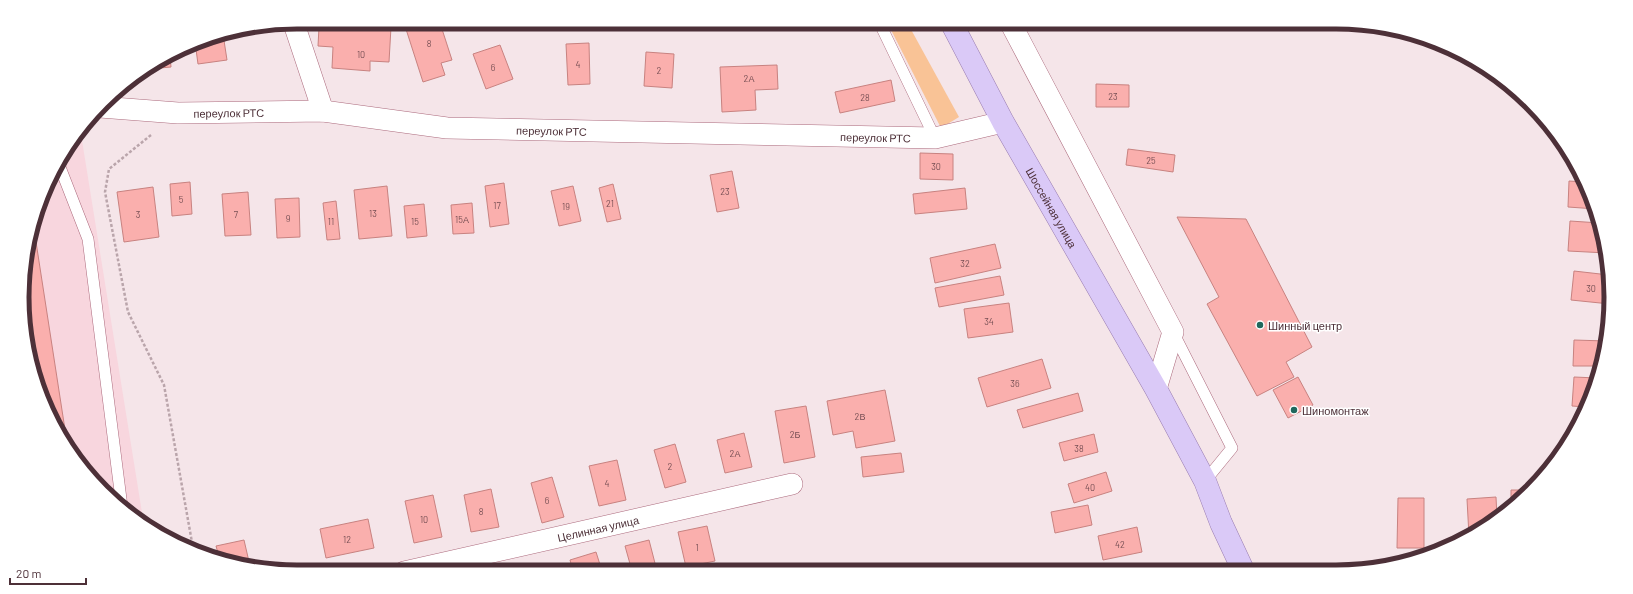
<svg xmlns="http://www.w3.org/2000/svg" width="1633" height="594" font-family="Barlow,sans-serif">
	<rect width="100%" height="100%" fill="#f5e5e9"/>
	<!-- built -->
	<path fill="#f8d6de" d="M 80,128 L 144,525 L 102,491 L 68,450 L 31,368 L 23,315 L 24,261 L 50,175 Z"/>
	<!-- green -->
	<path fill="#f9c396" d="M 888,24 L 908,24 L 959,117 L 941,128 Z"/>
	<!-- building -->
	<path fill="#faafad" stroke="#c88280" d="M 816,24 L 845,24 L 817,30 Z
		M 405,26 L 441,26 L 452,60 L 441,63 L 445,75 L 423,82 Z
		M 319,27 L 391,27 L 389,62 L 370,61 L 370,71 L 332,68 L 333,47 L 318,46 Z
		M 223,34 L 227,60 L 198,64 L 195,42 Z
		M 589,43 L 590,84 L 568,85 L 566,44 Z
		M 500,45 L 513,79 L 486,89 L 473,54 Z
		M 646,52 L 674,54 L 672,88 L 644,86 Z
		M 170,56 L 171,67 L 149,69 Z
		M 777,65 L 778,89 L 755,90 L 756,110 L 722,112 L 720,67 Z
		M 891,80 L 895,101 L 840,113 L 835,92 Z
		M 1096,84 L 1129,85 L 1129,107 L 1096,107 Z
		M 1128,149 L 1175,155 L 1173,172 L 1126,165 Z
		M 920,153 L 953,154 L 953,180 L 920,179 Z
		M 1573,158 L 1574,159 L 1578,168 L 1572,168 Z
		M 732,171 L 739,208 L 717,212 L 710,175 Z
		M 1569,181 L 1584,182 L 1596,209 L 1568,207 Z
		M 190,182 L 192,214 L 172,216 L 170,184 Z
		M 504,183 L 509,224 L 490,227 L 485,186 Z
		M 613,184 L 621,219 L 607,222 L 599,188 Z
		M 387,186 L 392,236 L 359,239 L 354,190 Z
		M 573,186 L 581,221 L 559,226 L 551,191 Z
		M 153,187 L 159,237 L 124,242 L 117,192 Z
		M 965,188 L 967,209 L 915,214 L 913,194 Z
		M 248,192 L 251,235 L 225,236 L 222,194 Z
		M 299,198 L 300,237 L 277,238 L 275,199 Z
		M 336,201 L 340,239 L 327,240 L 323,203 Z
		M 472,203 L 474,233 L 453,234 L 451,205 Z
		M 424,204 L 427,236 L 407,238 L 404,206 Z
		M 1177,217 L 1246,219 L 1312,347 L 1286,362 L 1294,377 L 1257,396 L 1207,304 L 1219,297 Z
		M 1570,221 L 1600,223 L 1607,253 L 1568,251 Z
		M 34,229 L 68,449 L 31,368 L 23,315 L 24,261 Z
		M 995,244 L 1001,268 L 935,283 L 930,258 Z
		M 1574,271 L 1609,275 L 1610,304 L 1571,300 Z
		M 1000,276 L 1004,295 L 939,307 L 935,288 Z
		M 1009,303 L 1013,332 L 968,338 L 964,309 Z
		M 1574,340 L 1606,341 L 1602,366 L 1573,366 Z
		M 1042,359 L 1051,388 L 987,407 L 978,378 Z
		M 1298,377 L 1313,405 L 1288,418 L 1273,390 Z
		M 1574,377 L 1597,378 L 1586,407 L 1572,406 Z
		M 885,390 L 895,441 L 856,448 L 853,431 L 833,435 L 827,401 Z
		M 1078,393 L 1083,411 L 1023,428 L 1017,410 Z
		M 806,406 L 815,457 L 784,463 L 775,411 Z
		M 744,433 L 752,467 L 725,473 L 717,440 Z
		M 1094,434 L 1098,452 L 1064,461 L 1059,443 Z
		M 675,444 L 686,482 L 665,488 L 654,450 Z
		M 901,453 L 904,472 L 863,477 L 861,457 Z
		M 617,460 L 626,500 L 599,506 L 589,466 Z
		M 1106,472 L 1112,491 L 1074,503 L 1068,484 Z
		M 552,477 L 564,517 L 542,523 L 531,483 Z
		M 491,489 L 499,527 L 471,532 L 464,495 Z
		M 1511,490 L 1529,490 L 1517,504 L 1511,508 Z
		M 433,495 L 442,537 L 414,543 L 405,501 Z
		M 1496,497 L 1497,517 L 1469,536 L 1467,499 Z
		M 1398,498 L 1424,498 L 1424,548 L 1397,548 Z
		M 1088,505 L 1092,525 L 1055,533 L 1051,512 Z
		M 368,519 L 374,548 L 326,558 L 320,529 Z
		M 707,526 L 715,561 L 686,567 L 678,532 Z
		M 1137,527 L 1142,552 L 1103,560 L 1098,536 Z
		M 244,540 L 250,566 L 226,563 L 220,560 L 216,546 Z
		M 649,540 L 657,571 L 632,571 L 625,546 Z
		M 596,552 L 602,571 L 573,571 L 570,560 Z
		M 542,564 L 544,571 L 515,572 L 515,571 Z"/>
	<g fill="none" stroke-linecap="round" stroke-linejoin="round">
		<defs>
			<path id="lane" d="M 880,24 L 935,138
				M 58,162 L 88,239 L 122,507
				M 1173,332 L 1232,448 L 1205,481"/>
			<g id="street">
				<path d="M 1011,24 L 1173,332 L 1156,389"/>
				<path d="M 295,27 L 323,111"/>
				<path id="s1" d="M 100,107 L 178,113 L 323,111 L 447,128 L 935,138 L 1003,122"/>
				<path id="s2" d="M 404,572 L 792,484"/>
			</g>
			<g id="primary">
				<path id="s3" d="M 952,24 L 1003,122 L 1156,389 L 1205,481 L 1221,523 L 1243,570"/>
			</g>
		</defs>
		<!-- lane casing -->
		<use href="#lane" stroke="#ac6a7d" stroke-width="12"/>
		<!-- street casing -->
		<use href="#street" stroke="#ac6a7d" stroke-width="22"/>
		<!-- primary casing -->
		<use href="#primary" stroke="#997cb0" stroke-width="23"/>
		<!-- path -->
		<path stroke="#baa5ab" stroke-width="2.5" stroke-dasharray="3 2" stroke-linecap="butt" d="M 151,135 L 109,169 L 105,192 L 128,312 L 164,385 L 193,548"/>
		<!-- lane -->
		<use href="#lane" stroke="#fff" stroke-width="11"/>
		<!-- street -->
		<use href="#street" stroke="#fff" stroke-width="21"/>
		<!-- primary -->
		<use href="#primary" stroke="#dac9f7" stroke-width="22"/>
	</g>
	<!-- markers -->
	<g fill="#20685d" stroke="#fff" stroke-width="1.5">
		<circle cx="1260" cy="325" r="4"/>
		<circle cx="1294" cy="410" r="4"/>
	</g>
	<g text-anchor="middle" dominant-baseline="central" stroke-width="3" stroke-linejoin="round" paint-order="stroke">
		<!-- number labels -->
		<g font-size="9" fill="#785055">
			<text x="429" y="43">8</text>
			<text x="361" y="54">10</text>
			<text x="578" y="64">4</text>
			<text x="493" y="67">6</text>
			<text x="659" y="70">2</text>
			<text x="749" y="78">2А</text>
			<text x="1113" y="96">23</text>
			<text x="865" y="97">28</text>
			<text x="1151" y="160">25</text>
			<text x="936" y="166">30</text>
			<text x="725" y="191">23</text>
			<text x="181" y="199">5</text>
			<text x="610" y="203">21</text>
			<text x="497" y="205">17</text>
			<text x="566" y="206">19</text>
			<text x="373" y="213">13</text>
			<text x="138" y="214">3</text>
			<text x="236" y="214">7</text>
			<text x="288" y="218">9</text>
			<text x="462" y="219">15А</text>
			<text x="331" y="221">11</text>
			<text x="415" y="221">15</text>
			<text x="965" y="263">32</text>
			<text x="1591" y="288">30</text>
			<text x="989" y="321">34</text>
			<text x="1015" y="383">36</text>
			<text x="860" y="416">2В</text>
			<text x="795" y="434">2Б</text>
			<text x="1079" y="448">38</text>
			<text x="735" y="453">2А</text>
			<text x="670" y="466">2</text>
			<text x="607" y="483">4</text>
			<text x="1090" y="487">40</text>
			<text x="547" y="500">6</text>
			<text x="481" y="511">8</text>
			<text x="424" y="519">10</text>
			<text x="347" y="539">12</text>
			<text x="1120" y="544">42</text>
			<text x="697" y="547">1</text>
		</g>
		<!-- street labels -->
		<g font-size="11" fill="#4d3038" stroke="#fff">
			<text stroke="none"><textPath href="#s1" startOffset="129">переулок РТС</textPath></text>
			<text stroke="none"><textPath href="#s1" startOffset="453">переулок РТС</textPath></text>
			<text stroke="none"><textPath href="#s1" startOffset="777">переулок РТС</textPath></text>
			<text stroke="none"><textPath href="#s3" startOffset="209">Шоссейная улица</textPath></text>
			<text stroke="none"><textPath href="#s2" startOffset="199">Целинная улица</textPath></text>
		</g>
		<!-- poi labels -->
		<g font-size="11" fill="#4d3038" stroke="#fff" text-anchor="start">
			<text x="1268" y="325">Шинный центр</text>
			<text x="1302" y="410">Шиномонтаж</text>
		</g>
	</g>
	<!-- crop -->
	<path d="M0 0H1633V594H0ZM297 29H1336A268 268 0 0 1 1604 297V297A268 268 0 0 1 1336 565H297A268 268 0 0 1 29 297V297A268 268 0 0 1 297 29Z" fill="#fff" fill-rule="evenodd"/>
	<path fill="none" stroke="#4d3038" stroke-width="5" d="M297 29H1336A268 268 0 0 1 1604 297V297A268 268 0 0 1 1336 565H297A268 268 0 0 1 29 297V297A268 268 0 0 1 297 29Z"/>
	<!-- scale -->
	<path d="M10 578v6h76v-6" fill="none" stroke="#4d3038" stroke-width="2"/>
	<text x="16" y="578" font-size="12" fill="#4d3038" stroke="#ffffff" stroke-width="3" paint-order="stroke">20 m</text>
</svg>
